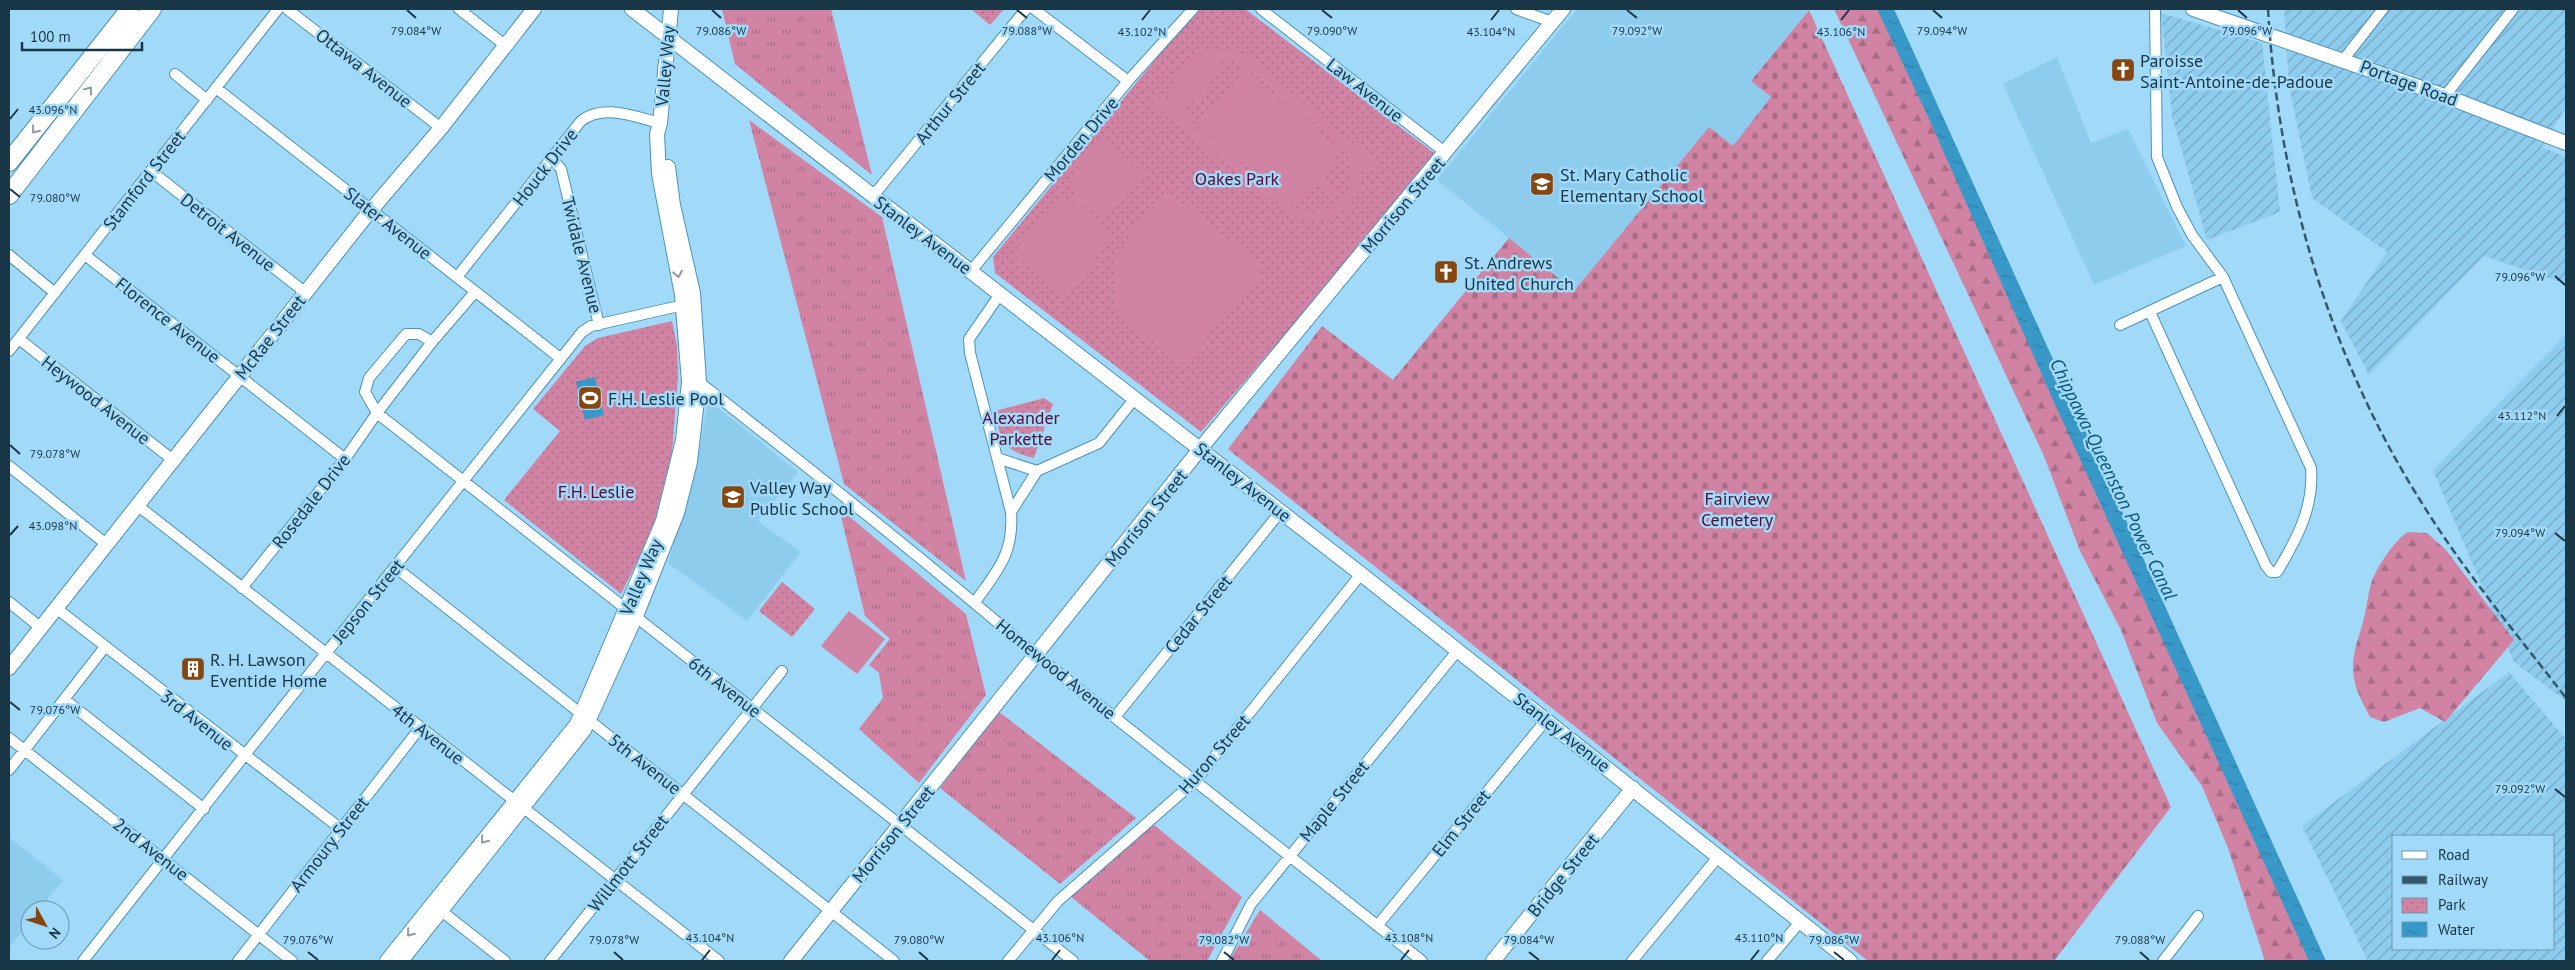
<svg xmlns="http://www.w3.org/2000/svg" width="2575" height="970" font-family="'PT Sans',sans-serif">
	<defs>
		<pattern id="industrial-furrows" width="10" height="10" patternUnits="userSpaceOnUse" patternTransform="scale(1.25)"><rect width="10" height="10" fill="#8eccee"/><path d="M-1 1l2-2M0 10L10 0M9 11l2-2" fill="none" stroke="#73a6c3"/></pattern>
		<pattern id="grass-tufts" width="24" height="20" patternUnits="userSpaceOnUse" patternTransform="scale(1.25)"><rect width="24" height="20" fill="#d183a3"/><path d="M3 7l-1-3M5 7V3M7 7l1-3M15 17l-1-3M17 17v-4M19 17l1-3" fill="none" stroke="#a96c87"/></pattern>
		<pattern id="forest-firs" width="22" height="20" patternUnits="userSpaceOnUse" patternTransform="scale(1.25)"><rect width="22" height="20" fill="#d183a3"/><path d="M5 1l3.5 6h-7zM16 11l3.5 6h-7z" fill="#a96c87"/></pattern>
		<pattern id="cemetery-stones" width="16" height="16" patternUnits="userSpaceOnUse" patternTransform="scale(1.25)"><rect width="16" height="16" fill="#d183a3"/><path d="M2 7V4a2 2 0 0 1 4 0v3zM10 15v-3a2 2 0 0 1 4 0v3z" fill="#a96c87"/></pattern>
		<pattern id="park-dots" width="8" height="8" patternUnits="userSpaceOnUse" patternTransform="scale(1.25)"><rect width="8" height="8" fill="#d183a3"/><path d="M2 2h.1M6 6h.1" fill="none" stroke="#a96c87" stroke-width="1.8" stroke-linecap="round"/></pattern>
		<pattern id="water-ripples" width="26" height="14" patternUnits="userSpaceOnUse" patternTransform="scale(1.25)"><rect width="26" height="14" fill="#3898c7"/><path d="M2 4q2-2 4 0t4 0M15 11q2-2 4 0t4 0" fill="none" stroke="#2e7da3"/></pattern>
	</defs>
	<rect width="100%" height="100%" fill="#a1d9f9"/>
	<!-- built -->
	<path fill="#8eccee" d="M 1577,9 L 1809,9 L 1752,80 L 1771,97 L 1733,147 L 1709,127 L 1574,291 L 1437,180 Z
		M 2057,57 L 2091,143 L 2128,129 L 2186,246 L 2094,285 L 2003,84 Z
		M 708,400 L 798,472 L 758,521 L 801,552 L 747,621 L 668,563 L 697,464 Z
		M 9,837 L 63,880 L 39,910 L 30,910 L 30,921 L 9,948 Z"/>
	<!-- industrial -->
	<path fill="url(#industrial-furrows)" fill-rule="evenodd" d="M 2284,9 L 2566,9 L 2566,107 L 2542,147 L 2566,157 L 2566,284 L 2484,256 L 2369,375 L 2341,321 L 2387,252 L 2312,198 L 2289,85 Z
		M 2161,13 L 2262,43 L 2280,212 L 2207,240 L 2172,116 Z
		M 2566,335 L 2566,701 L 2514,662 L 2433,470 Z
		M 2509,672 L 2566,739 L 2566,961 L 2368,961 L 2302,826 ZM 2394,836 L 2554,836 L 2554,949 L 2394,949 Z"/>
	<!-- grass -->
	<path fill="url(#grass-tufts)" d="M 722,9 L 831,9 L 872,175 L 735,64 Z
		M 749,120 L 882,217 L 966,581 L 844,484 Z
		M 839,508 L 966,614 L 986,695 L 919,783 L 859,729 L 883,698 L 879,673 L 869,665 L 890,639 L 865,616 Z
		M 998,711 L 1136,818 L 1060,884 L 940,788 Z
		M 1153,824 L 1242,897 L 1207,961 L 1150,961 L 1070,896 Z
		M 1260,910 L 1322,961 L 1229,961 Z"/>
	<!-- forest -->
	<path fill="url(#forest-firs)" d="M 1834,9 L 1881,9 L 2310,961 L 2265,961 L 2228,848 L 2202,786 L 2157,723 L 2121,630 L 2080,551 L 2044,456 Z
		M 2408,532 L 2427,533 L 2446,550 L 2514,640 L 2445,722 L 2420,708 L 2384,722 L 2370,717 C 2364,705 2356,692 2354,678 C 2350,656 2359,639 2364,618 C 2367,608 2367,598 2370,588 C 2373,572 2394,540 2408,532 Z"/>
	<!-- cemetery -->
	<path fill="url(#cemetery-stones)" d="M 1809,10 L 2171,807 L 2054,961 L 1868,961 L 1228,449 L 1322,326 L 1393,380 L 1509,238 L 1574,291 L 1709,127 L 1733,146 L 1771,97 L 1751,81 Z"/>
	<!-- park -->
	<path fill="url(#park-dots)" d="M 971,9 L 1004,9 L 990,25 Z
		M 1197,9 L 1245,9 L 1438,156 L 1201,432 L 995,273 L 993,257 Z
		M 672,321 L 677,346 L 678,377 L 672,452 L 652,531 L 621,594 L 504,500 L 560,431 L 533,409 L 585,346 L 598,338 Z
		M 1044,398 L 1053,404 L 1034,458 C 1003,451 1000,440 995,411 Z
		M 782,582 L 815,609 L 792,637 L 759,611 Z"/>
	<!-- pitch -->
	<path fill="#d183a3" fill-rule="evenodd" d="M 1216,48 L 1238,52 L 1252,60 L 1380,165 L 1374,173 L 1363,163 C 1360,172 1362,181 1359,190 C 1348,219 1314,228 1288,215 L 1152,104 L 1157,96 L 1172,107 C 1169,77 1186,53 1216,48 ZM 1218,61 L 1234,62 L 1247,68 L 1342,147 C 1354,162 1356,179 1346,196 L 1322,177 L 1319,181 L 1342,201 C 1330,214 1312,216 1296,209 L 1196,127 L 1187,114 L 1185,101 L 1196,103 L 1220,71 Z
		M 1244,70 L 1342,151 L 1296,207 L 1198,126 Z
		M 1103,138 L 1144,173 L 1104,220 L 1076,200 L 1071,176 Z
		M 1168,192 L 1260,264 L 1261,275 L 1229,310 L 1185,365 L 1159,348 L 1117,309 L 1113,259 L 1144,215 Z
		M 1063,200 C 1084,204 1104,219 1111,240 L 1064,300 L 1013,254 L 1033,227 Z
		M 849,611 L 885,639 L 857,674 L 821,646 Z"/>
	<!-- water -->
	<path fill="url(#water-ripples)" d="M 1877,9 L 1894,9 L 2326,961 L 2309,961 L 2053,400 L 1930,121 Z
		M 595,377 L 604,415 L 585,420 L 576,382 Z"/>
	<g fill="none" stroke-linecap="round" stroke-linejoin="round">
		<defs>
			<path id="street" d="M 287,9 L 441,128
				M 459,9 L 506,46
				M 1034,9 L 1128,81
				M 1261,9 L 1446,153
				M 1516,9 L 1552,22
				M 2343,60 L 2383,9
				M 175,74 L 207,100
				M 216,88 L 560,358
				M 2445,96 L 2513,9
				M 552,159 L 561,169 L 599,325
				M 151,171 L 306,293
				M 873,196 L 1026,9
				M 9,255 L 55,293
				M 85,255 L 345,459
				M 971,271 L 1128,81 L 1193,9
				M 457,277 L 581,121 C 603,103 635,117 660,123
				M 2150,312 L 2266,566 L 2271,572 L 2277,572 C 2297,539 2314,507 2311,468 L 2223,277 L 2192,235 L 2177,207 L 2157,157 L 2155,9
				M 2120,325 L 2223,277
				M 19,339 L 173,460
				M 432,342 L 419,334 L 406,334 L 369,378 L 365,392 L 377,413 L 1073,961
				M 9,351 L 278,9
				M 694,382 L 699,382 C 813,471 926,561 1036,655 L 1422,961
				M 997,458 L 1037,471
				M 9,466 L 106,544
				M 137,505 L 719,961
				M 1011,512 L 1037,471 L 1099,443 L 1135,398
				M 395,567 L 894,961
				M 242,588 L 345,459 L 377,413 L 432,342 L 475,292
				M 9,602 L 41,628
				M 975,602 C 998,570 1014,553 1011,512 L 970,353 L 969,339 L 1000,294
				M 56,608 L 341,829
				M 64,699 L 204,809
				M 1115,717 L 1281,511
				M 9,738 L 292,961
				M 9,770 L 104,648
				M 435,906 L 505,961
				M 1377,926 L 1546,720
				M 83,961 L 244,756 L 582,332 L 591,326 L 688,304
				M 238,961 L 420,728
				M 550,961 L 782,671
				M 1008,961 L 1058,901 L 1195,781 L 1361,574
				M 1222,961 L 1251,904 L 1458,650
				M 1632,961 L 1718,857
				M 1767,961 L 1800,922
				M 2163,961 L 2198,916"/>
			<path id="secondary" d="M 632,9 L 1361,574 L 1850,961
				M 2193,9 L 2445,96 L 2566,143
				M 9,668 L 366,216 L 441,128 L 534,9
				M 387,961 L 577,724 L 663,521 L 683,440 L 689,382 L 682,295 L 659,174 L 657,134 L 660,123 L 671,9
				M 401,961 L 584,730 L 636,616 L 677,513 L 690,462 L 699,382 L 693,293 L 673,205 L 668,167
				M 791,961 L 1200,449 L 1563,9
				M 1493,961 L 1633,788"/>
			<path id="highway" d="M 9,162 L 130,9
				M 9,195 L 152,9"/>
		</defs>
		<!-- street casing -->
		<use href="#street" stroke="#4c93b8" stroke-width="12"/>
		<!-- secondary casing -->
		<use href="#secondary" stroke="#4c93b8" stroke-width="16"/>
		<!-- highway casing -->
		<use href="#highway" stroke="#4c93b8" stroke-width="20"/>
		<!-- street -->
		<use href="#street" stroke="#fff" stroke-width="10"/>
		<!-- secondary -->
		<use href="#secondary" stroke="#fff" stroke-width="14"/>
		<!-- highway -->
		<use href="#highway" stroke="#fff" stroke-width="18"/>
		<!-- rail -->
		<path stroke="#34586b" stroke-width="2.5" stroke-dasharray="8 4" stroke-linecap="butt" d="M 2268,9 C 2278,181 2328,354 2420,500 C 2463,570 2516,633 2566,698"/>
	</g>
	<!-- one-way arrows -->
	<defs><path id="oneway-chevron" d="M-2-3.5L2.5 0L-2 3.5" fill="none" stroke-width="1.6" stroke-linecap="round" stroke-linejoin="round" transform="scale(1.25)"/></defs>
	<g stroke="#8c9aa2">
		<use href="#oneway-chevron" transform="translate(89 90) rotate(-53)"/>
		<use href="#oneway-chevron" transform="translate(35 130) rotate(129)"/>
		<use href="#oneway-chevron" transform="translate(678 274) rotate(79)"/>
		<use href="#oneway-chevron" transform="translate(484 840) rotate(129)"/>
		<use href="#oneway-chevron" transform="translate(410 933) rotate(128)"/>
	</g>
	<!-- ticks -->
	<path fill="none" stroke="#183646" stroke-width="2" d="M 407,10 L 416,18M 712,10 L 721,18M 1017,10 L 1027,18M 1322,10 L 1332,18M 1627,10 L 1637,18M 1933,10 L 1942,18M 2238,10 L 2247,18M 1142,20 L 1150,10M 1491,20 L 1499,10M 1841,20 L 1849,10M 10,119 L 18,109M 10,189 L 20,197M 2555,276 L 2565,285M 2557,416 L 2565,406M 10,445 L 20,454M 2555,533 L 2565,541M 10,535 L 18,526M 10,702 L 20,710M 2555,789 L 2565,797M 308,952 L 318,960M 614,952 L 623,960M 919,952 L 928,960M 1224,952 L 1234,960M 1529,952 L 1539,960M 1834,952 L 1844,960M 2140,952 L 2149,960M 702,960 L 710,950M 1052,960 L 1060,950M 1401,960 L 1409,950M 1751,960 L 1759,950"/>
	<!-- icons -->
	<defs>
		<symbol id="church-square" viewBox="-11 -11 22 22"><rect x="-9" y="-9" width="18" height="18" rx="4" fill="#864610" stroke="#a1d9f9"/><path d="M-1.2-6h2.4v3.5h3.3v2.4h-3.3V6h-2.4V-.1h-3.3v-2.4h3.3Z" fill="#fff"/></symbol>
		<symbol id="school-square" viewBox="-11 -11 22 22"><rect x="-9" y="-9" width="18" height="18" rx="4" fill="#864610" stroke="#a1d9f9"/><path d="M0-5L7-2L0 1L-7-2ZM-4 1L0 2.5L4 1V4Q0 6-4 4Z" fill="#fff"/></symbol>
		<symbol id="stadium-square" viewBox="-11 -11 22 22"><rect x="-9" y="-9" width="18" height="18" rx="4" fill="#864610" stroke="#a1d9f9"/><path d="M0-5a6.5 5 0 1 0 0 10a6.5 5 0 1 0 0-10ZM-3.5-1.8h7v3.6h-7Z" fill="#fff"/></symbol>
		<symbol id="building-square" viewBox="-11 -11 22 22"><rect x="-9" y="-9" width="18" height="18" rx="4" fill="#864610" stroke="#a1d9f9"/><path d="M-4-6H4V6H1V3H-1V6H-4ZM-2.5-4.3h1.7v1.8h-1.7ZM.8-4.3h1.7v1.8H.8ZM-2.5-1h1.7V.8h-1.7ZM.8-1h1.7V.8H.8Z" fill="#fff"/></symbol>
	</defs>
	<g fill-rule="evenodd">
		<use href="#church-square" x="2109" y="56" width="28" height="28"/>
		<use href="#school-square" x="1528" y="170" width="28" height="28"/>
		<use href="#church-square" x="1432" y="258" width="28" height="28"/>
		<use href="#stadium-square" x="576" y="384" width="28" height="28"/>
		<use href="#school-square" x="719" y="483" width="28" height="28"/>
		<use href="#building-square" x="179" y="655" width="28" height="28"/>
	</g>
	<g text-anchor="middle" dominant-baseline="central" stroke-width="5" stroke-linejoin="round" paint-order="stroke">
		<!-- poi labels -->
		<g font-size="18" fill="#183646" stroke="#a1d9f9" text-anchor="start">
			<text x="2140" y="60">Paroisse<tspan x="2140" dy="21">Saint-Antoine-de-Padoue</tspan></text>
			<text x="1560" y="174">St. Mary Catholic<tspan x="1560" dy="21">Elementary School</tspan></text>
			<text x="1464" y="262">St. Andrews<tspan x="1464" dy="21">United Church</tspan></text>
			<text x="608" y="398">F.H. Leslie Pool</text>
			<text x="750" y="487">Valley Way<tspan x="750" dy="21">Public School</tspan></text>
			<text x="210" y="659">R. H. Lawson<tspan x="210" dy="21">Eventide Home</tspan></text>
		</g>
		<!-- street labels -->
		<g font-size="18" fill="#183646" stroke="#a1d9f9">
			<text transform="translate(665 66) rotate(-85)">Valley Way</text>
			<text transform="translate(364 68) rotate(38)">Ottawa Avenue</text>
			<text transform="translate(2409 83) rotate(20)">Portage Road</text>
			<text transform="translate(1365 90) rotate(38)">Law Avenue</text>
			<text transform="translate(950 103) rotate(-51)">Arthur Street</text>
			<text transform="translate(1081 139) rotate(-50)">Morden Drive</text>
			<text transform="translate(545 167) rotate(-52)">Houck Drive</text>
			<text transform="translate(144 180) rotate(-52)">Stamford Street</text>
			<text transform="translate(1403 205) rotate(-50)">Morrison Street</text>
			<text transform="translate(388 223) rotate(38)">Slater Avenue</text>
			<text transform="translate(228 232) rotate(38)">Detroit Avenue</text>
			<text transform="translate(923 235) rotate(37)">Stanley Avenue</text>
			<text transform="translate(582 255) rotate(76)">Twidale Avenue</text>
			<text transform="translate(168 320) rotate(38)">Florence Avenue</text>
			<text transform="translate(270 337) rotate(-52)">McRae Street</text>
			<text transform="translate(96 400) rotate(38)">Heywood Avenue</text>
			<text transform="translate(1243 482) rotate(38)">Stanley Avenue</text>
			<text transform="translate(311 501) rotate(-52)">Rosedale Drive</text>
			<text transform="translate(1146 518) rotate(-51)">Morrison Street</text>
			<text transform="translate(641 577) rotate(-67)">Valley Way</text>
			<text transform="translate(368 601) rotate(-51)">Jepson Street</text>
			<text transform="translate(1198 614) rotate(-51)">Cedar Street</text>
			<text transform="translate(1056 669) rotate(39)">Homewood Avenue</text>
			<text transform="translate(725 687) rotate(38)">6th Avenue</text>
			<text transform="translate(197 720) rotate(38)">3rd Avenue</text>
			<text transform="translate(1562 732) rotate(38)">Stanley Avenue</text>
			<text transform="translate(428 734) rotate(38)">4th Avenue</text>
			<text transform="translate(1214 754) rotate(-49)">Huron Street</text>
			<text transform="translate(645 764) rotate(38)">5th Avenue</text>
			<text transform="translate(1334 801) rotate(-51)">Maple Street</text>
			<text transform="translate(1461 823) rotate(-51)">Elm Street</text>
			<text transform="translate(893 834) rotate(-51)">Morrison Street</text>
			<text transform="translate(329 844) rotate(-52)">Armoury Street</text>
			<text transform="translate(151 849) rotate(38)">2nd Avenue</text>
			<text transform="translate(628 863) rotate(-52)">Willmott Street</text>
			<text transform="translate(1563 875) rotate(-51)">Bridge Street</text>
		</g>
		<!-- park labels -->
		<g font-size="18" fill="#580b34" stroke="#a1d9f9">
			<text x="1237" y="178">Oakes Park</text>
			<text x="1021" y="417">Alexander<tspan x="1021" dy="21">Parkette</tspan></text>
			<text x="596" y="491">F.H. Leslie</text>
			<text x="1737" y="498">Fairview<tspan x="1737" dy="21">Cemetery</tspan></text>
		</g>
		<!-- water labels -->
		<g font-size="19" font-style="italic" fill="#0b5677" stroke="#a1d9f9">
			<text transform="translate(2114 479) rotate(64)">Chippawa-Queenston Power Canal</text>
		</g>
	</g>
	<g font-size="12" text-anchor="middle" fill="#183646" stroke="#a1d9f9" stroke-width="5" stroke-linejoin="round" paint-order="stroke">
		<text x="416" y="35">79.084°W</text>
		<text x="721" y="35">79.086°W</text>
		<text x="1027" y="35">79.088°W</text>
		<text x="1332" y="35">79.090°W</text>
		<text x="1637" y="35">79.092°W</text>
		<text x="1942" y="35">79.094°W</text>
		<text x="2247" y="35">79.096°W</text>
		<text x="1491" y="36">43.104°N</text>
		<text x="1142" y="36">43.102°N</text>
		<text x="1841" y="36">43.106°N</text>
		<text x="53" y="114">43.096°N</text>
		<text x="55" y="202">79.080°W</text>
		<text x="2520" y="281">79.096°W</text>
		<text x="2522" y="420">43.112°N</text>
		<text x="55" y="458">79.078°W</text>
		<text x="53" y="530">43.098°N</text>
		<text x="2520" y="537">79.094°W</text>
		<text x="55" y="714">79.076°W</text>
		<text x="2520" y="793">79.092°W</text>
		<text x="710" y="942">43.104°N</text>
		<text x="1060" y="942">43.106°N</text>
		<text x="1409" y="942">43.108°N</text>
		<text x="1759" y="942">43.110°N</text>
		<text x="308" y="944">79.076°W</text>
		<text x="614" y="944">79.078°W</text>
		<text x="919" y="944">79.080°W</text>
		<text x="1224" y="944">79.082°W</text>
		<text x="1529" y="944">79.084°W</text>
		<text x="1834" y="944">79.086°W</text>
		<text x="2140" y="944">79.088°W</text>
	</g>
	<!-- border -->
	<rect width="2575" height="970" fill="none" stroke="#183646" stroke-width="20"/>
	<!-- legend -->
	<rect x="2392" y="835" width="162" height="115" fill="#a1d9f9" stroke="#6a98b1"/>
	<rect x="2402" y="851" width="25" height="8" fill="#ffffff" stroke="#6a98b1"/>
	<text x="2438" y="860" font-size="15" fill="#183646">Road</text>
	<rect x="2402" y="876" width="25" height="8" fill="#34586b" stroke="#6a98b1"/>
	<text x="2438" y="885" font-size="15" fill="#183646">Railway</text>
	<rect x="2402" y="898" width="25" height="15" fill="url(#park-dots)" stroke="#6a98b1"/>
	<text x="2438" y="910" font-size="15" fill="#183646">Park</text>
	<rect x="2402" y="922" width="25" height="15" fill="url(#water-ripples)" stroke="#6a98b1"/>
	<text x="2438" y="935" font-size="15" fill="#183646">Water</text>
	<!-- north arrow -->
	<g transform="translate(45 925) rotate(130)"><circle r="24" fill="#a1d9f9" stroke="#6a98b1"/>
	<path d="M0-4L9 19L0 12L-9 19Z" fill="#864610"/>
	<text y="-8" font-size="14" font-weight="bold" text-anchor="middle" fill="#183646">N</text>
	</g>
	<!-- scale -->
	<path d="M22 42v8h120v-8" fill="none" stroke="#183646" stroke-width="2.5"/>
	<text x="30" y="42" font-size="15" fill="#183646" stroke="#a1d9f9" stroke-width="4" paint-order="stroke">100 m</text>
</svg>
